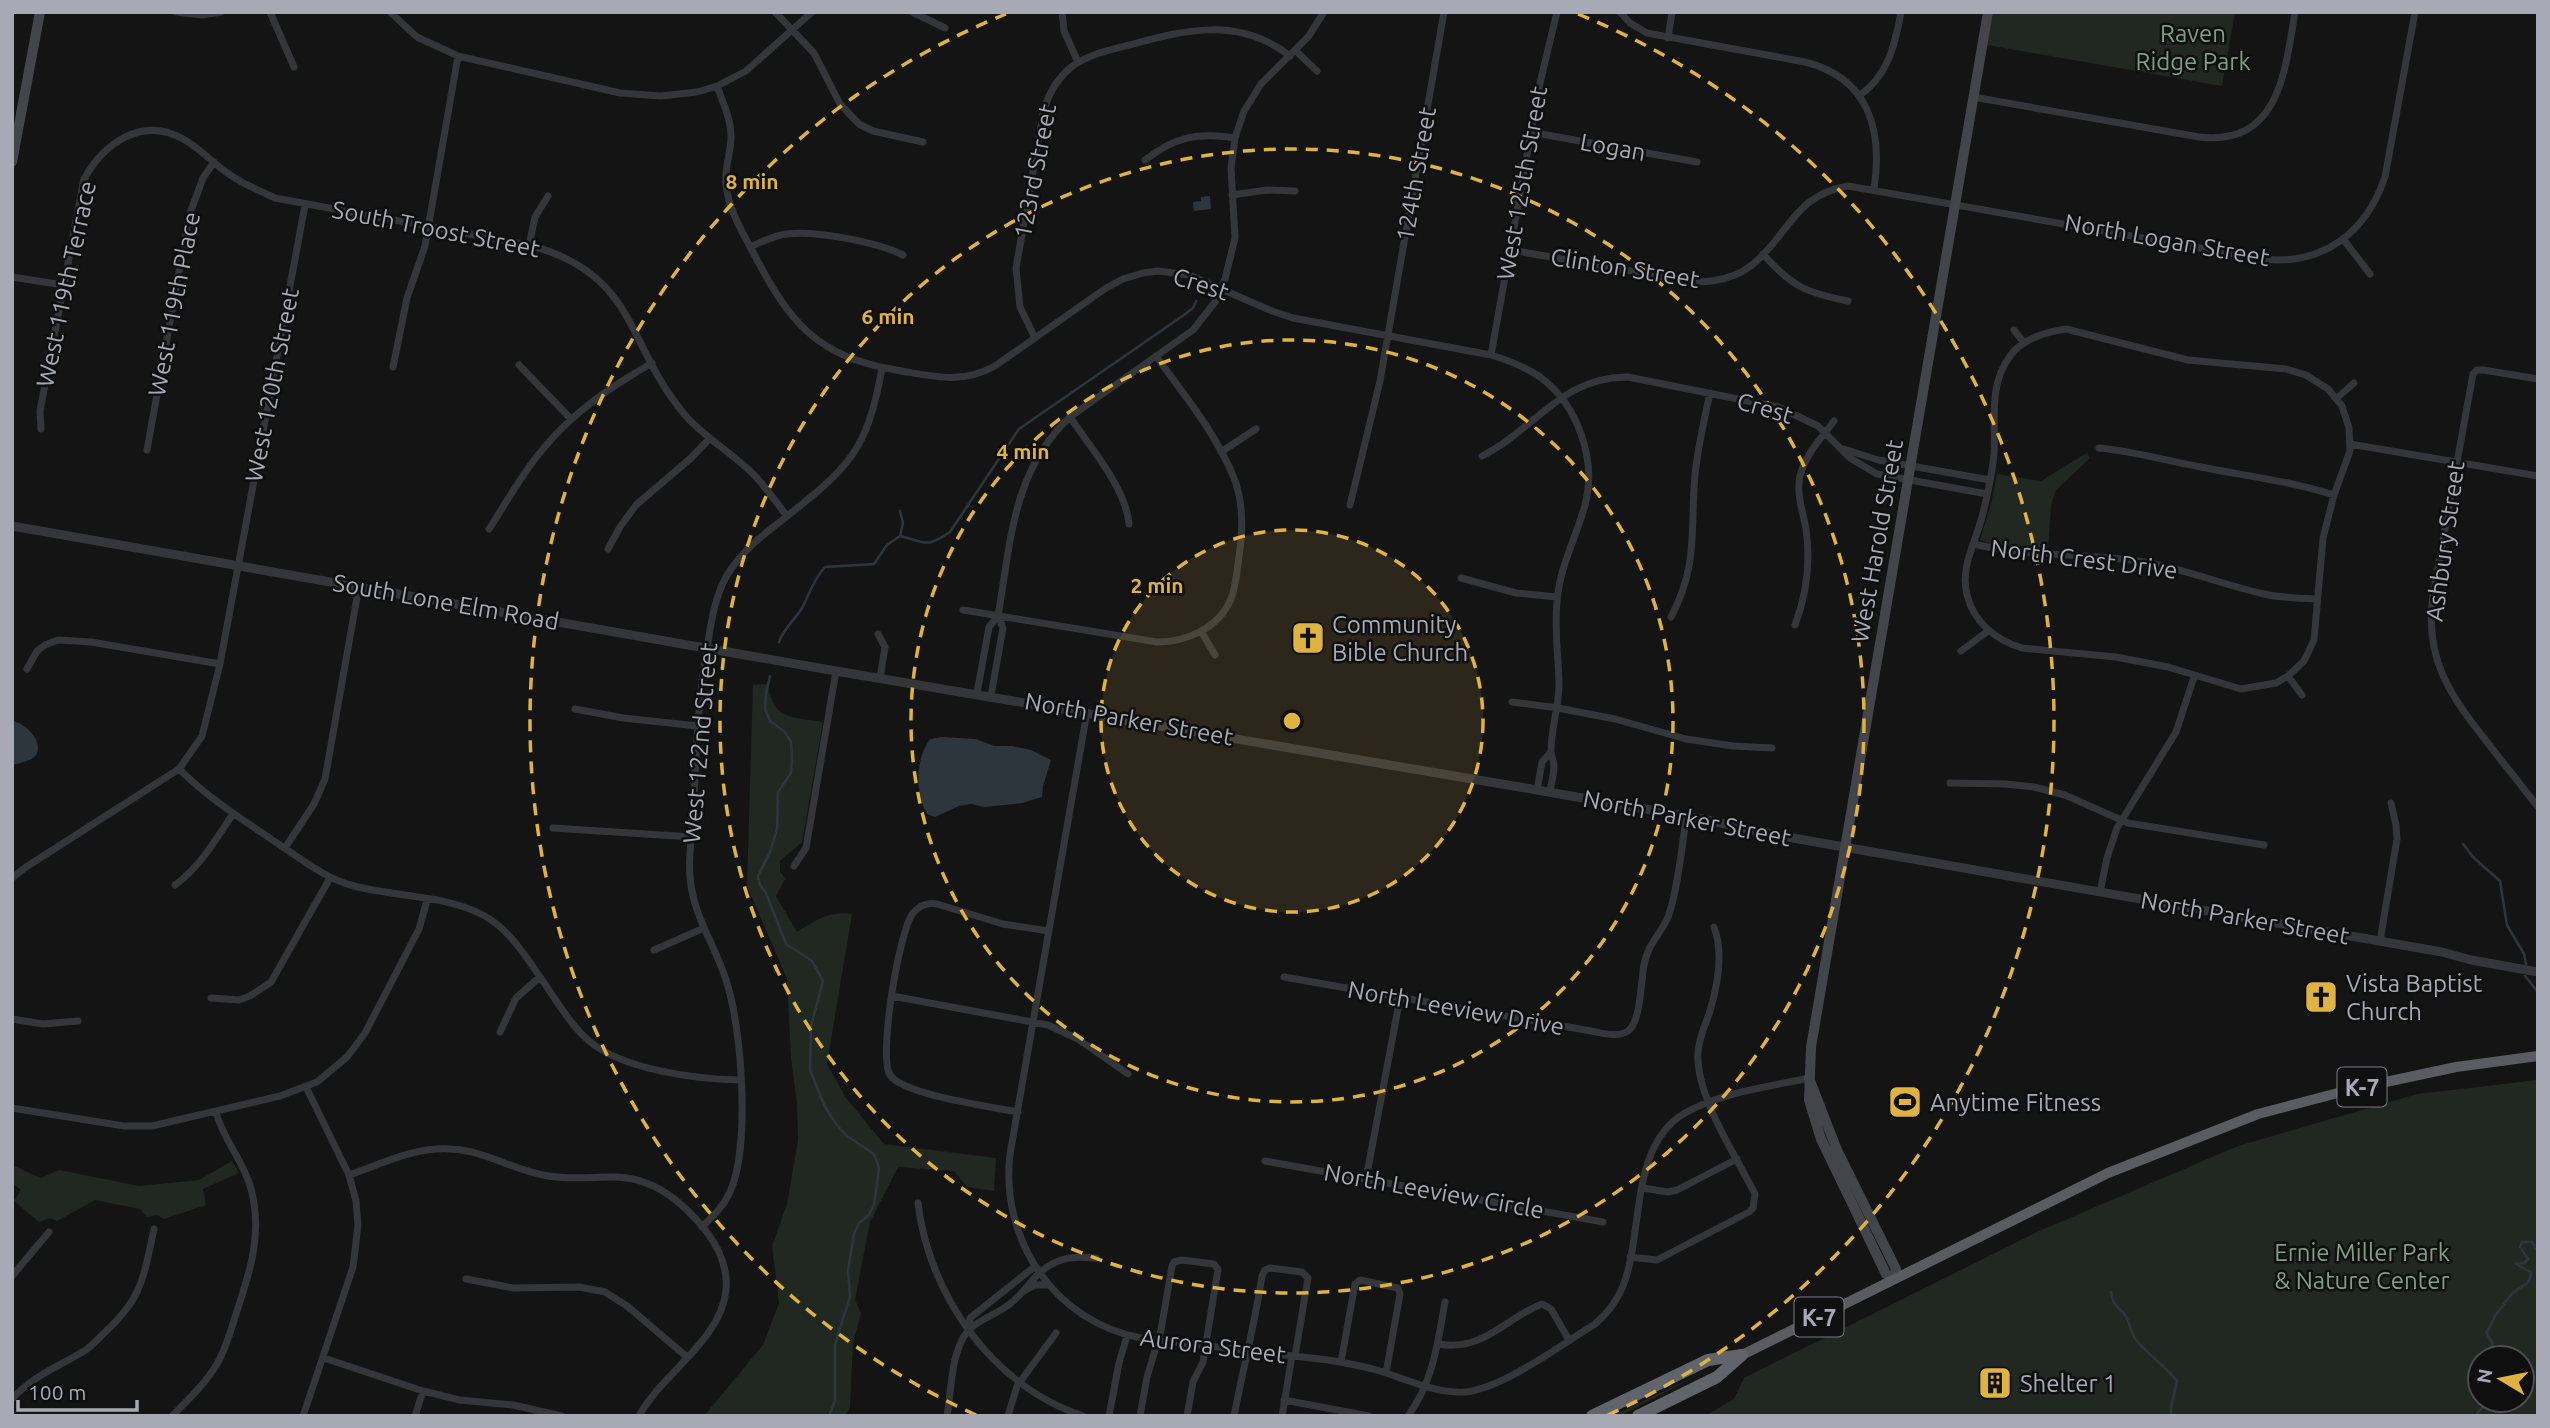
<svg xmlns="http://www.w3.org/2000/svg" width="2550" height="1428" font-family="Ubuntu,sans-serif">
	<rect width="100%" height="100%" fill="#141415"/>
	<!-- green -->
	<path fill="#212822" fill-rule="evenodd" d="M 1993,12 L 2235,12 L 2222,86 L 1987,45 Z
		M 2087,453 L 2090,458 L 2056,490 L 2051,505 L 2048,550 L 1999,547 L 1980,540 L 1991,504 L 1997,474 L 2041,481 Z
		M 767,684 C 775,721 789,716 823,722 L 802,842 L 780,861 L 780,871 L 785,879 L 776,896 L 797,932 C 814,921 830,910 852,914 L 827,1064 L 846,1098 L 884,1144 L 996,1158 L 994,1191 L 967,1187 L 954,1171 L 898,1167 L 870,1222 L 855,1300 L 861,1313 L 853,1343 L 850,1406 L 846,1416 L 704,1416 L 763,1345 L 779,1303 L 772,1246 L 787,1204 L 798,1140 L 797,1103 L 791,1058 L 787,979 L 747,886 L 753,685 Z
		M 2538,1080 L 2538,1416 L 1705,1416 L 1734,1399 L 1744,1378 L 2037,1232 L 2238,1146 L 2417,1094 ZM 2480,1358 L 2522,1358 L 2522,1400 L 2480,1400 Z
		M 232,1161 L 239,1173 L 203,1189 L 206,1205 L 164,1219 L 157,1215 L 147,1217 L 140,1209 L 95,1200 L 57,1221 L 50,1218 L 39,1222 L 14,1201 L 21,1190 L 12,1183 L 12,1165 L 41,1178 L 59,1170 L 139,1186 L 199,1180 Z
		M 1708,1370 L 1620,1416 L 1612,1416 Z"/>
	<!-- water -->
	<path fill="#2e363d" d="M 1210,196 L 1211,209 L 1194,211 L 1193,202 L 1201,201 L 1201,197 Z
		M 12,721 C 24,722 43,740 37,753 C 34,761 20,763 12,765 Z
		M 942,737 L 976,739 L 994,746 L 1012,746 L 1031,750 L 1051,760 L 1043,786 L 1042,797 L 1022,803 L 985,807 L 971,804 L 959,806 L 935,817 L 927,814 C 915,792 915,760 930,739 Z"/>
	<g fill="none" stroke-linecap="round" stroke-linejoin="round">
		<!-- stream -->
		<path stroke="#2e363d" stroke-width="2.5" d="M 900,536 L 903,523 L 900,511
			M 779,642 C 783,629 795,620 802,608 C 810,593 813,580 825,567 L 874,564 L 887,545 L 900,536 C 926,542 925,549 950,532 L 1019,429 L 1184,315 L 1193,308 L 1196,301
			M 770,676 L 766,694 L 765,709 L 770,721 L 785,732 L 791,742 L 792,758 L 791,773 L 778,792 L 777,829 L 770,852 L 758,876 L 760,885 L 766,893 L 786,944 L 812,961 L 823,981 L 811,1026 L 810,1070 L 825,1107 L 836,1124 L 847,1136 L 874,1154 L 879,1168 L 874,1205 L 869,1215 L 859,1223 L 854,1234 L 848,1270 L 850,1296 L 835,1345 L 835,1401 L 829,1416
			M 2463,844 L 2474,858 L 2500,881 L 2507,925 L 2524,954 L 2526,964
			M 2525,976 L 2538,992
			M 2111,1292 C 2112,1305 2118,1306 2125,1315 C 2130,1322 2130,1333 2137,1341 C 2149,1356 2165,1365 2177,1381 L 2171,1408 L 2171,1416
			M 2485,1358 L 2493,1344 L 2486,1332 C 2492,1327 2492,1318 2497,1313 C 2503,1306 2509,1296 2514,1292 C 2524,1283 2529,1288 2531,1272 L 2516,1264 L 2524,1263 L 2528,1259 L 2520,1247 L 2522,1242 L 2532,1242 L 2538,1252
			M 2475,1416 L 2489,1400"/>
		<!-- minor -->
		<path stroke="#35363a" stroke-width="7" d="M 176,12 L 202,15 L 221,12
			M 270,12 L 294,67
			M 390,12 L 417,37 L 458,56 L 620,93 L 661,96 L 697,92 L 717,86 L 746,71 L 812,12
			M 775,12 L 814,53 L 840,104 L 859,124 L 873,131 L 923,142
			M 912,12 L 945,28
			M 1062,12 L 1064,31 L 1078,62
			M 1620,12 L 1630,23 L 1647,33 L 1805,62 C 1869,78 1883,130 1874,189
			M 1668,38 L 1672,12
			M 1296,51 L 1317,71
			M 717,86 C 723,103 731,119 731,137 C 731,153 724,169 726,185 C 729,210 742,232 754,254 C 790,323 816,356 896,370 C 932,376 961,385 995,366 L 1106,288 L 1123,279 L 1143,273 L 1158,271 L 1189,275 L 1272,311 L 1293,318 L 1491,355 C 1508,360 1525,367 1540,377 C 1578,405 1597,460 1585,505 C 1576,538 1559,568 1557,602 C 1554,631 1559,659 1559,687 C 1558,709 1551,730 1551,751 C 1551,756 1554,761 1554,766 C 1554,775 1551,784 1550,792
			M 1859,96 C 1888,76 1895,45 1901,12
			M 1973,97 L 2199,137 C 2280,147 2285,70 2295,12
			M 1530,132 L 1697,162
			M 1145,160 C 1175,137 1197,132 1235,138
			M 1232,195 L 1267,190 L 1295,191
			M 2343,239 L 2370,274
			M 529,245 L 535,217 L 548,196
			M 750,247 C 761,242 773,236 786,234 C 814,230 877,242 903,255
			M 1510,250 C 1553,257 1595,265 1637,272 C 1662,277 1687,284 1712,281 C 1726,279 1741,274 1752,265 C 1789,235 1794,195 1848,186 L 2262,259 C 2323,266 2366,233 2385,177 L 2415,12
			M 1763,254 C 1791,286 1806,293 1848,301
			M 12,277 L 63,285
			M 2066,329 L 2188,360 L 2286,369 L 2306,375 L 2328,389 L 2342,406 L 2349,428 L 2350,451 L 2334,495 L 2323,538 L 2314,640 L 2304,661 L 2288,676 L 2276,683 L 2241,689 L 2168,667 L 2116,657 L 2022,648 C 1996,640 1974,623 1967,595 C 1960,568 1975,543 1982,517 C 1987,497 1992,476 1994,454 C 1996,420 1988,386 2010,356 C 2022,339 2046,332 2066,329 Z
			M 2014,330 L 2024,343
			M 1035,338 L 1020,307 L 1016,268 L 1043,114 C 1047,97 1055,81 1070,68 C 1086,55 1109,50 1130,45 C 1186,29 1240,17 1290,56
			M 1491,355 L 1540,83 L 1557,12
			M 519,365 L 571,419
			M 393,367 L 407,298 L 425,246 L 458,56
			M 2538,379 L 2483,370 L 2477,370 L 2473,374 L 2433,595 C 2424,659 2450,695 2487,742 C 2504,764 2521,785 2538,807
			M 2337,398 L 2354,383
			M 1070,417 C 1090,447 1126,488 1129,524
			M 41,429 L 40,411 L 84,179 C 104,143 142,116 183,139 C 198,147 209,159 222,169 C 238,182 256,189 275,198 L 529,245 C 639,275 624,343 685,415 C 704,437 729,451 750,471 C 764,484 775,501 787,516
			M 2350,444 L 2538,476
			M 2099,448 C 2133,451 2167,461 2201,467 C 2246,476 2290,481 2334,495
			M 1844,449 L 1878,460 L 1990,480
			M 147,450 L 189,216 L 203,178 L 214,162
			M 1221,452 L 1256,429
			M 1482,456 C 1537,428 1561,377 1628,377 L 1778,407 L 1818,426 L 1850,458 L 1877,474 L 1987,494
			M 1350,505 L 1380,381 L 1444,12
			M 489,529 C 507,502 522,473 543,449 C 573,412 612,386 652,363
			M 1974,544 C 2029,558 2088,552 2144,562 C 2185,569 2223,585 2264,594 C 2281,598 2299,598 2317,599
			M 608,549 L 620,527 L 636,505 L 691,458 L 710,438
			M 1461,578 L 1516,593 L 1557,597
			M 963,610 L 1157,642 C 1186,642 1218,629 1231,599 C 1236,587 1237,570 1239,557 C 1243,530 1244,503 1234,478 C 1216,433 1184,395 1156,356
			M 1671,617 C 1699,564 1690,529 1695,474 C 1698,447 1704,420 1710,393
			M 1795,625 C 1807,593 1811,563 1806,529 C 1803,512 1796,493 1800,476 C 1805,455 1822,437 1834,421
			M 1201,631 L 1215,655
			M 878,634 L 885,647 L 880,678
			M 1961,651 L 1988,631
			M 27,669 L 37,651 L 45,645 L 58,640 L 91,642 L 220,664
			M 2288,676 L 2302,695
			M 977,693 L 989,627 L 998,616
			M 991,696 L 1003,628 L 998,616 C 1011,542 1012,471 1070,417 L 1193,330 L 1215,302 L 1225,279 L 1235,238 L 1231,168 L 1235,138 L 1244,111 L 1261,84 L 1308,37 L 1324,12
			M 1512,702 L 1558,708 L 1615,719 L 1686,739 L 1733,746 L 1772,748
			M 575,709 L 623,718 L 698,726
			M 1087,712 L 1010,1154 C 1000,1239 1054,1322 1141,1338 L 1328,1360 C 1346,1363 1363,1366 1380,1371 C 1405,1379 1431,1391 1457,1392 C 1495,1395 1562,1344 1595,1324 C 1607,1314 1617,1301 1623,1286 C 1644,1233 1629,1145 1685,1113 C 1721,1092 1769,1087 1809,1078
			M 179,769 C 209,799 245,821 280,845 C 304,861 326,879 354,886 C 396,897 445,895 483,915 C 509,929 524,954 540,977 C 555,998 569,1023 588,1040 C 622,1070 696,1079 740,1080
			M 1950,783 L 2006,784 L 2034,787 L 2065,795 L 2128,823 L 2264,845
			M 1537,790 L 1542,762 L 1550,753
			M 553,828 L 692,837
			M 285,848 L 314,804 L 325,779 L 359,586
			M 794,866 L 806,848 L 836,671
			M 12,878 L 26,867 L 179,769 L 202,736 L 220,664 L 305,205
			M 175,885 C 201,866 215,840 233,814
			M 2100,892 L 2107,858 L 2117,828 L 2176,732 L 2194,677
			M 2380,941 L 2397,839 L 2396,825 L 2391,803
			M 654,950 L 704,928
			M 1284,977 L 1591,1031 C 1602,1033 1618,1038 1628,1031 C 1641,1022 1641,980 1644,965 C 1647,945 1661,934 1668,917 C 1677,893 1683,843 1686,817
			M 892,996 L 1048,1025 L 1078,1039 L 1128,1074
			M 211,998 L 239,1000 L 250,996 L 271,982 L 330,878
			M 12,1019 L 43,1024 L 78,1021
			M 500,1032 L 516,998 L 540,977
			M 12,1108 L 124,1126 L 152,1126 L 280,1096 L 317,1082 L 347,1057 L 365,1033 L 419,929 L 427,900
			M 1018,1112 C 993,1107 903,1095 890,1075 C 878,1057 899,931 913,913 C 920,905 927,902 937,904 L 1003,924 L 1049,931
			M 1265,1161 L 1603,1222
			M 349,1175 C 376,1166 406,1151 436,1149 C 480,1146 503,1167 543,1175 C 566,1180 589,1177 613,1177 C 653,1177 682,1201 706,1231 C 719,1248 728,1268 726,1290 C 721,1341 662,1373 639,1416
			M 1366,1179 L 1400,998
			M 1643,1188 L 1668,1192 L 1677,1190 L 1737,1159
			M 918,1203 C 929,1296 993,1386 1083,1416
			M 702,1227 C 712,1217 723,1207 729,1194 C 751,1150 742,1027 726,980 C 717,950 698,923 692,891 C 687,867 691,842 693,817 C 696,761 697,704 707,648 C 711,624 714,599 726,577 C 740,553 760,537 781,521 C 848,468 867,453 882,368
			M 1630,1257 L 1657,1260 L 1749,1212 L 1753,1208 L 1755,1194 C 1736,1156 1695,1095 1698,1052 C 1699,1037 1706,1024 1710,1011 C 1718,984 1724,953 1714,927
			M 12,1276 L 49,1232
			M 466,1279 L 513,1288 L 579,1287 L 605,1292 L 627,1306 L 687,1357
			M 1024,1291 L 1035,1285 L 1048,1285
			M 969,1329 L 970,1318 L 1034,1267
			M 1438,1344 C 1484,1352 1505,1318 1542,1304 L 1551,1309 L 1569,1340
			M 324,1358 L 423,1391 L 460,1400 L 513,1405 L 562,1416
			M 1341,1362 L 1355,1284 L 1360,1280 L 1398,1288 L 1400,1294 L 1386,1373
			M 12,1399 C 34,1375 58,1367 84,1351 C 91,1347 98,1339 104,1333 C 143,1297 143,1279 154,1229
			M 1284,1400 L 1369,1416
			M 172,1416 C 188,1400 205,1384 217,1364 C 226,1349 231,1330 236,1314 C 250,1272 263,1233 251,1189 C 244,1161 223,1140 216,1112
			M 303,1416 L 353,1267 L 358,1225 L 356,1201 L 349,1175 L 306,1087
			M 415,1416 L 423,1391
			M 947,1416 C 951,1393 951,1363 961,1342 C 970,1321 991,1318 1007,1306 C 1025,1294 1034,1272 1054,1263 C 1067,1256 1082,1257 1096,1258
			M 1008,1416 L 1017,1386 L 1056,1333
			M 1109,1416 L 1119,1363 L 1127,1336
			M 1140,1416 L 1147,1377 L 1161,1330 L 1172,1266 L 1174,1262 L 1182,1260 L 1214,1264 L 1218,1269 L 1203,1362 L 1193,1382 L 1187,1416
			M 1234,1416 C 1243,1369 1255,1323 1262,1276 L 1265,1270 L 1270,1268 L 1302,1272 L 1308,1278 L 1295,1356
			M 1282,1416 L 1292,1356
			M 1408,1416 C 1433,1382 1438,1342 1445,1302"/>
		<!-- tertiary -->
		<path stroke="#35363a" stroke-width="9" d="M 12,526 L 836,671 L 1537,790 L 1702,819 L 1776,835 L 2442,952 L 2471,960 L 2538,972"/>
		<!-- secondary -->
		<path stroke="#44454a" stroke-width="10" d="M 12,162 L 40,12
			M 1809,1078 L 1837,1150 L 1896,1269 L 1895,1278 L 1886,1274 L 1821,1139 L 1809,1100 L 1811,1047 L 1988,12"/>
		<!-- trunk -->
		<path stroke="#5a5c62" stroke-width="10" d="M 1742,1355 L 2108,1173 L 2258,1114 L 2353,1089 L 2456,1067 L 2538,1056"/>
		<!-- motorway -->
		<path stroke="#62646b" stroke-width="12" d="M 1592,1416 L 1708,1360 L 1742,1355
			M 1638,1416 L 1717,1377 L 1742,1355"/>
	</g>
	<!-- distance rings -->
	<circle cx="1292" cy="721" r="191" fill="#dfb342" fill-opacity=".12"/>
	<g fill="none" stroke="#dfb342" stroke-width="3.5" stroke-dasharray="12 9">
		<circle cx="1292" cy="721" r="191"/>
		<circle cx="1292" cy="721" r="381"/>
		<circle cx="1292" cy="721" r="572"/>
		<path d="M976 1415A763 763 0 0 1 1006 14M1578 14A763 763 0 0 1 1608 1415"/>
	</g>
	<!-- icons -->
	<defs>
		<symbol id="church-square" viewBox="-11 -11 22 22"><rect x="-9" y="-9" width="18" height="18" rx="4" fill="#dfb342" stroke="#0f0f10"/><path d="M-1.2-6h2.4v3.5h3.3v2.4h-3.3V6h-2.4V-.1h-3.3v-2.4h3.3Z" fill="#111"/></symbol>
		<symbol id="stadium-square" viewBox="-11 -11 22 22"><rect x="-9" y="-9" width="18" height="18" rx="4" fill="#dfb342" stroke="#0f0f10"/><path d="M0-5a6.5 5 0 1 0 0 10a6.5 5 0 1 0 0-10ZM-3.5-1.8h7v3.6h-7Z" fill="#111"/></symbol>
		<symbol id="building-square" viewBox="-11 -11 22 22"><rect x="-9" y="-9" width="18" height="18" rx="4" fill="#dfb342" stroke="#0f0f10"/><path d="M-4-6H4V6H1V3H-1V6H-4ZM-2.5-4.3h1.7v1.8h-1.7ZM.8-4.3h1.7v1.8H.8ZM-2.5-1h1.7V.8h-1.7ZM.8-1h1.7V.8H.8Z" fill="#111"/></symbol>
	</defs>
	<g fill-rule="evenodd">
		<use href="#church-square" x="1289" y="619" width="38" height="38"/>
		<use href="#church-square" x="2302" y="978" width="38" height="38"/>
		<use href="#stadium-square" x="1886" y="1083" width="38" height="38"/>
		<use href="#building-square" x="1976" y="1364" width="38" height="38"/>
	</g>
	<g text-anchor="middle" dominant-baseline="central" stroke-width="5" stroke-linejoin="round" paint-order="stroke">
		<!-- shield labels -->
		<g fill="#0f0f10" stroke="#797c83" stroke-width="2">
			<rect x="2337.5" y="1067.5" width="49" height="39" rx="5"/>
			<rect x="1794.5" y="1297.5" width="49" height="39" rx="5"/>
		</g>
		<g font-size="23" font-weight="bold" fill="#a7aab4">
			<text x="2362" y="1087">K-7</text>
			<text x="1819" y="1317">K-7</text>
		</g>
		<!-- park labels -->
		<g font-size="24" fill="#809e83" stroke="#0f0f10">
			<text x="2193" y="33">Raven<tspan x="2193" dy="28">Ridge Park</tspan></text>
			<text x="2362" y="1252">Ernie Miller Park<tspan x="2362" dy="28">&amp; Nature Center</tspan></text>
		</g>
		<!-- street labels -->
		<g font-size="24" fill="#a7aab4" stroke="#0f0f10">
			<text transform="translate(1613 147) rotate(10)">Logan</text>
			<text transform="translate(1035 171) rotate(-79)">123rd Street</text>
			<text transform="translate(1416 174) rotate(-80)">124th Street</text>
			<text transform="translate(1522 183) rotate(-80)">West 125th Street</text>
			<text transform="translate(436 229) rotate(11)">South Troost Street</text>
			<text transform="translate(2167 240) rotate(10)">North Logan Street</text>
			<text transform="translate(1625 268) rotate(9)">Clinton Street</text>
			<text transform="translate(66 284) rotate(-78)">West 119th Terrace</text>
			<text transform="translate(1201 284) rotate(18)">Crest</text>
			<text transform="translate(174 304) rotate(-79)">West 119th Place</text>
			<text transform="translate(272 385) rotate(-79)">West 120th Street</text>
			<text transform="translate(1765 408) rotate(16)">Crest</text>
			<text transform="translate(1877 541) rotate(-80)">West Harold Street</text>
			<text transform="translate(2445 541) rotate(-82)">Ashbury Street</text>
			<text transform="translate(2084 559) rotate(7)">North Crest Drive</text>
			<text transform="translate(446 602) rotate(10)">South Lone Elm Road</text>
			<text transform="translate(1129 719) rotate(10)">North Parker Street</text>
			<text transform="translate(700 743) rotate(-85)">West 122nd Street</text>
			<text transform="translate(1687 818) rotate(11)">North Parker Street</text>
			<text transform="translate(2245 918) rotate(10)">North Parker Street</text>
			<text transform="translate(1456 1008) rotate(10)">North Leeview Drive</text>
			<text transform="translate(1434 1191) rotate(10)">North Leeview Circle</text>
			<text transform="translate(1213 1346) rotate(7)">Aurora Street</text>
		</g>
		<!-- poi labels -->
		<g font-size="24" fill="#a7aab4" stroke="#0f0f10" text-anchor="start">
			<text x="1332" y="624">Community<tspan x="1332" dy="28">Bible Church</tspan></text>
			<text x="2346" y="983">Vista Baptist<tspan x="2346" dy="28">Church</tspan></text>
			<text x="1930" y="1102">Anytime Fitness</text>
			<text x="2020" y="1383">Shelter 1</text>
		</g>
	</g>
	<circle cx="1292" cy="721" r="10" fill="#dfb342" stroke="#0f0f10" stroke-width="3.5"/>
	<g font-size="21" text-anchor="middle" font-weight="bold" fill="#dfb342" stroke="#0f0f10" stroke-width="5" stroke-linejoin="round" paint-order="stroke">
		<text x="752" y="189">8 min</text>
		<text x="888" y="324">6 min</text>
		<text x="1023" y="459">4 min</text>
		<text x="1157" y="593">2 min</text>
	</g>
	<!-- border -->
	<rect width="2550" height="1428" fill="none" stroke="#a7aab4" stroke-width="28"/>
	<!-- north arrow -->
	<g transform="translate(2501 1379) rotate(280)"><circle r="33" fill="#0f0f10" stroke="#4c4d52" stroke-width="2"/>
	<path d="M0-5L12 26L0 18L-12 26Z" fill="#dfb342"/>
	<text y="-10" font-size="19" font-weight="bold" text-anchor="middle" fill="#a7aab4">N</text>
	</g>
	<!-- scale -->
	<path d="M18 1400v10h119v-10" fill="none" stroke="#a7aab4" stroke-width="3.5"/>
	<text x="28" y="1400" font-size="21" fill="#a7aab4" stroke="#0f0f10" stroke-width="5" paint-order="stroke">100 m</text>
</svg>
